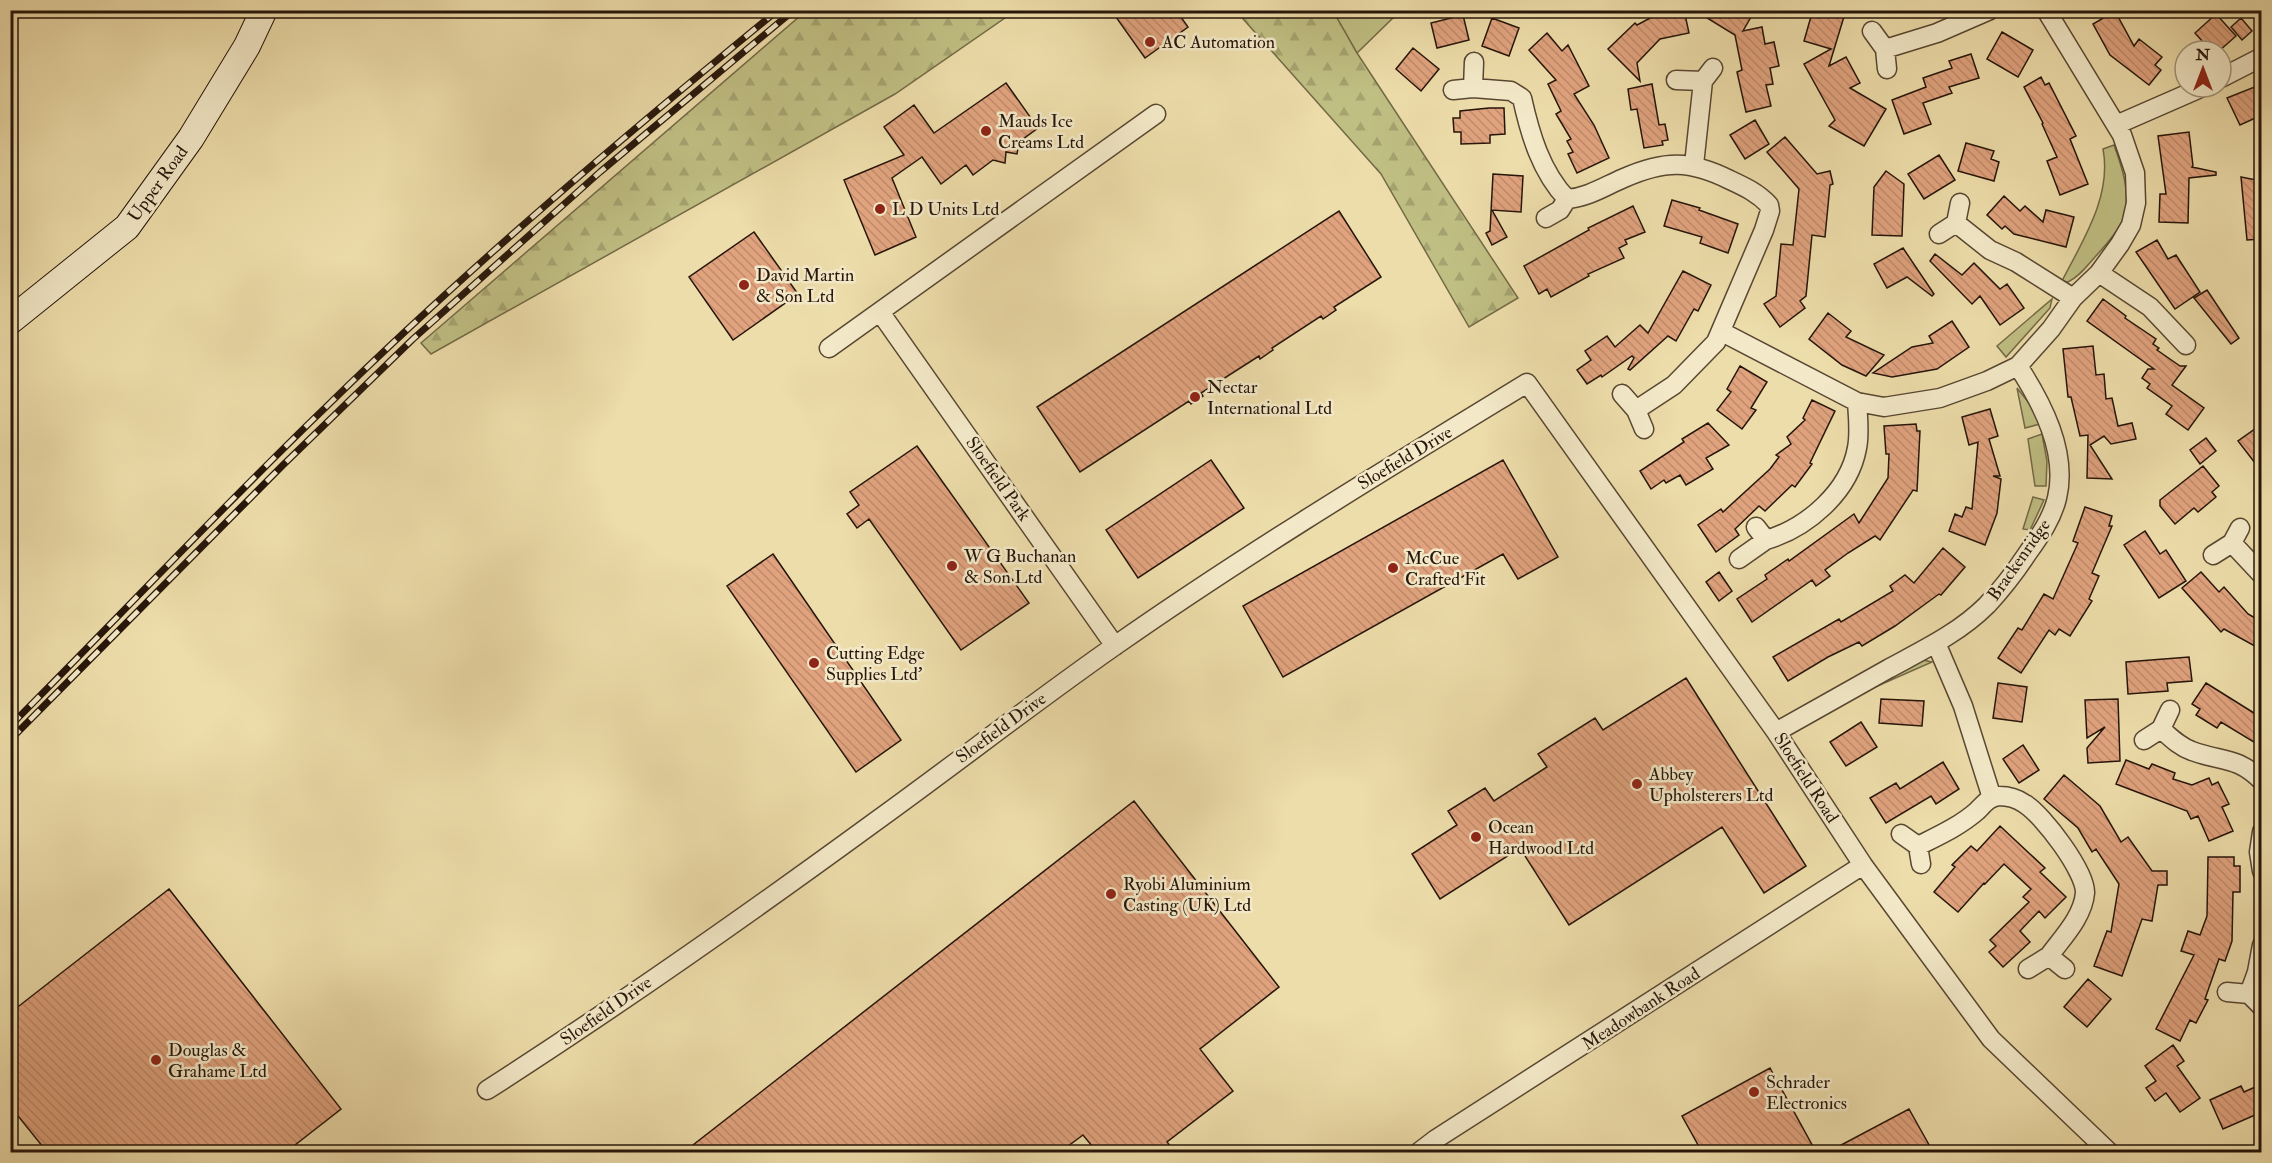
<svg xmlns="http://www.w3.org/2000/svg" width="2272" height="1163" font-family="'IM FELL Double Pica',serif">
	<defs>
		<pattern id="forest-firs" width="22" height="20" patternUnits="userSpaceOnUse" patternTransform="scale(1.5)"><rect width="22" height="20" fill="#c0bf83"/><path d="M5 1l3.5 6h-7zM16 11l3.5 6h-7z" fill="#a5a370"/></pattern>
		<pattern id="building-back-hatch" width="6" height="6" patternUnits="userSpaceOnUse" patternTransform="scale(1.5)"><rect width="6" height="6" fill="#e0a37e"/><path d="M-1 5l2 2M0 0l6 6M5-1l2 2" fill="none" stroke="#c08b6c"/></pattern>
	</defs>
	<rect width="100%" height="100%" fill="#edddaa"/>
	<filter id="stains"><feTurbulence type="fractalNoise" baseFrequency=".00333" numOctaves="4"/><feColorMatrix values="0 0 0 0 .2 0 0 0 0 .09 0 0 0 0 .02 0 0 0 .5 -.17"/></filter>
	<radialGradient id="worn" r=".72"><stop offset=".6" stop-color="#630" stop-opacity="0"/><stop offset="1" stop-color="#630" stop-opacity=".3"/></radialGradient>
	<!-- grass -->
	<path fill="#c0bf83" stroke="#736a46" stroke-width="1.5" d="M 1333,11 L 1412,11 L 1393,18 L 1357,53 Z
		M 2114,145 C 2122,167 2132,195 2123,219 C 2118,232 2105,246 2095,257 C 2087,266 2079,277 2068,282 L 2062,281 C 2083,240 2112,196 2103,149 Z
		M 2052,299 L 2050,308 L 2006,357 L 1997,346 Z
		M 2017,388 L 2033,408 L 2040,424 L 2025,428 Z
		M 2042,434 L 2047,461 L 2046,486 L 2035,486 L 2028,439 Z
		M 2033,497 L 2044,500 L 2030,530 L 2023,529 Z
		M 1923,660 L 1932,662 L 1857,695 Z"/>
	<!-- forest -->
	<path fill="url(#forest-firs)" stroke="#736a46" stroke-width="1.5" d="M 807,10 L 1015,11 L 895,94 L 431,354 L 421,343 Z
		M 1236,11 L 1333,11 L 1357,53 L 1518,298 L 1469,327 L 1381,174 Z"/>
	<!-- building -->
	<path fill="url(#building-back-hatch)" stroke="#26150a" stroke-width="1.5" d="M 1111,10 L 1176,10 L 1188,27 L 1145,58 Z
		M 1676,10 L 1684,10 L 1689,33 L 1660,39 L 1637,63 L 1640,81 L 1608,49 L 1635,23 L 1637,25 L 1654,16 Z
		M 1694,10 L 1755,10 L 1743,31 L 1762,27 L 1765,44 L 1774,42 L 1779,66 L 1770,68 L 1773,84 L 1766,85 L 1771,106 L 1746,112 L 1737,72 L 1742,70 L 1735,35 Z
		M 1825,10 L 1846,10 L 1829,66 L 1846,57 L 1860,83 L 1850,88 L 1886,109 L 1864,146 L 1829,126 L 1835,120 L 1804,64 L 1831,49 L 1804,41 L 1812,13 L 1823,16 Z
		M 2115,11 L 2134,46 L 2139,39 L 2162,57 L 2155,65 L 2161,70 L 2149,85 L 2110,55 L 2093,24 Z
		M 2216,14 L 2236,36 L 2219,51 L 2211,51 L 2195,33 Z
		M 1463,15 L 1469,40 L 1437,48 L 1431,23 Z
		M 1492,18 L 1519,28 L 1509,56 L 1482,46 Z
		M 2241,18 L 2252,31 L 2242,40 L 2231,27 Z
		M 2002,32 L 2033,50 L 2018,77 L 1987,59 Z
		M 1547,33 L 1562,51 L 1568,45 L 1589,86 L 1574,94 L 1594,125 L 1609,158 L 1577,173 L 1568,154 L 1573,152 L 1567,141 L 1571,139 L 1556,114 L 1561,111 L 1548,84 L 1556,80 L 1529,50 Z
		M 1413,48 L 1439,69 L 1421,91 L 1396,69 Z
		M 1971,54 L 1979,78 L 1949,87 L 1952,93 L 1923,103 L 1931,124 L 1904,134 L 1892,100 L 1926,87 L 1923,78 L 1952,68 L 1949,61 Z
		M 2041,77 L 2045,85 L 2049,83 L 2076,136 L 2070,139 L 2088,184 L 2060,195 L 2047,161 L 2057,157 L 2042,124 L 2043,123 L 2024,87 Z
		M 1006,83 L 1038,128 L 1019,142 L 1017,154 L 1006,152 L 1005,163 L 993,160 L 973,175 L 966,165 L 941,184 L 922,157 L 892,178 L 916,237 L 875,255 L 844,180 L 904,155 L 884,127 L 914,105 L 934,133 Z
		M 1652,84 L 1659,125 L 1665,124 L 1668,140 L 1662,141 L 1663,145 L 1644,148 L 1637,109 L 1631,110 L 1628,89 Z
		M 2262,84 L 2262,115 L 2240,125 L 2227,98 Z
		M 1489,108 L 1504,108 L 1505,134 L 1490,135 L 1490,143 L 1461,144 L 1461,132 L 1454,132 L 1453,118 L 1460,118 L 1460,111 Z
		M 1755,120 L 1769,144 L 1745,159 L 1730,135 Z
		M 2189,132 L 2193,166 L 2192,167 L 2216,172 L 2216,175 L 2189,178 L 2188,223 L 2159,222 L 2160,194 L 2166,194 L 2158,136 Z
		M 1785,137 L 1817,174 L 1830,171 L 1833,184 L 1830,185 L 1825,237 L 1812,235 L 1806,296 L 1800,301 L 1805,308 L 1780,327 L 1764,304 L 1776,296 L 1781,244 L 1793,245 L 1799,189 L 1767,152 Z
		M 1966,143 L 1994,151 L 1991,159 L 1999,162 L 1994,181 L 1958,171 Z
		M 1939,155 L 1955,180 L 1924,199 L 1908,174 Z
		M 1886,171 L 1904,184 L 1902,236 L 1872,235 L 1874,187 Z
		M 1493,174 L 1523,176 L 1521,212 L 1492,210 L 1507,237 L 1492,245 L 1486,233 L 1490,231 Z
		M 2241,177 L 2262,181 L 2262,239 L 2247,240 Z
		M 2004,196 L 2020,211 L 2025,206 L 2043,222 L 2046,210 L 2074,217 L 2066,247 L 2014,234 L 2005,226 L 2002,229 L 1987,215 Z
		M 1672,200 L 1700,208 L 1699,210 L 1738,224 L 1728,253 L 1700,243 L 1702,237 L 1664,226 Z
		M 1633,206 L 1645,232 L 1625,240 L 1627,244 L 1619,248 L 1624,258 L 1588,274 L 1589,276 L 1551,297 L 1547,289 L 1539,294 L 1524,266 L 1589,230 L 1588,228 Z
		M 1339,211 L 1381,277 L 1334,307 L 1336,310 L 1323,319 L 1321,316 L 1272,348 L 1273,350 L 1260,359 L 1259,356 L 1201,393 L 1203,396 L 1191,404 L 1189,401 L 1080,472 L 1037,407 Z
		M 754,232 L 798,294 L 733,340 L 689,277 Z
		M 2157,240 L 2168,259 L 2176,255 L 2200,292 L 2175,309 L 2136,252 Z
		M 1903,248 L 1934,294 L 1932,296 L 1907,277 L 1887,288 L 1874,264 Z
		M 1935,254 L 1962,275 L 1974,263 L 2000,289 L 2007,284 L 2024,308 L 2000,325 L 1980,296 L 1972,304 L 1930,261 Z
		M 1683,271 L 1711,285 L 1698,311 L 1694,309 L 1676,341 L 1668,336 L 1630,370 L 1628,369 L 1634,358 L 1632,356 L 1602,377 L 1601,375 L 1587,384 L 1577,370 L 1591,360 L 1585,351 L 1607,336 L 1615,347 L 1640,325 L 1648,333 Z
		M 2207,290 L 2239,338 L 2231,344 L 2194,298 Z
		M 2103,299 L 2126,316 L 2125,318 L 2156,339 L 2153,344 L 2159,348 L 2157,350 L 2180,366 L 2186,366 L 2172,385 L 2204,408 L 2188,430 L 2166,414 L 2172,406 L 2147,388 L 2150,384 L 2142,378 L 2148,369 L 2154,369 L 2087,321 Z
		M 1828,313 L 1851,331 L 1846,337 L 1884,355 L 1866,376 L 1842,365 L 1809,339 Z
		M 1952,321 L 1969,347 L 1937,369 L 1892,377 L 1873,373 L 1912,347 L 1933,343 L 1929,336 Z
		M 2093,346 L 2096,375 L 2104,374 L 2106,399 L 2112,398 L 2118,426 L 2132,423 L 2136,439 L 2111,444 L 2104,436 L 2090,445 L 2112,479 L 2087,478 L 2088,435 L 2080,436 L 2071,397 L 2068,397 L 2063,349 Z
		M 1740,366 L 1767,382 L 1751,408 L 1756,410 L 1742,429 L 1717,410 L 1731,392 L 1727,389 Z
		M 1812,400 L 1835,411 L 1810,463 L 1812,464 L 1795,487 L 1792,485 L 1765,511 L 1759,506 L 1735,529 L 1739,535 L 1716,552 L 1698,525 L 1721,509 L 1723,512 L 1770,469 L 1779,457 L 1776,455 L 1791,444 L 1787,437 L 1805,420 L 1803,418 Z
		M 1990,409 L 1998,436 L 1989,439 L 2000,476 L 1993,476 L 2001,479 L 1997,513 L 1985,545 L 1949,531 L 1955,514 L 1962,517 L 1966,507 L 1972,509 L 1978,442 L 1969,445 L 1962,417 Z
		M 1708,423 L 1729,445 L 1706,458 L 1713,469 L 1686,485 L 1680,475 L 1666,483 L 1664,480 L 1651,489 L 1640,471 L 1684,442 L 1682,439 Z
		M 1916,424 L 1917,431 L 1920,431 L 1917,491 L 1913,490 L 1880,540 L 1875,536 L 1848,553 L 1825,570 L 1830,576 L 1816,586 L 1812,580 L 1752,622 L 1737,599 L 1767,579 L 1765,575 L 1788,559 L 1789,561 L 1854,514 L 1859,523 L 1888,478 L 1889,454 L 1886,454 L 1884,426 Z
		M 2262,424 L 2262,472 L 2238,441 Z
		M 2206,438 L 2216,451 L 2200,464 L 2190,450 Z
		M 917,446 L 1029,603 L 961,650 L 869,519 L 857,528 L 847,514 L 859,505 L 850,492 Z
		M 1211,460 L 1244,508 L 1138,578 L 1106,530 Z
		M 1503,460 L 1558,557 L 1518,579 L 1503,554 L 1283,677 L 1243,606 Z
		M 2203,466 L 2219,486 L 2212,492 L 2216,497 L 2198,512 L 2194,508 L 2175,524 L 2160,506 L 2160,500 Z
		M 2085,507 L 2112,516 L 2109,526 L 2112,526 L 2092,573 L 2099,576 L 2089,599 L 2092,601 L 2070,636 L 2059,629 L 2055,635 L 2049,630 L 2021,673 L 1998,658 L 2018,628 L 2022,630 L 2044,594 L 2053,599 L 2078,543 L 2073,541 Z
		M 2145,531 L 2160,554 L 2166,550 L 2186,581 L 2159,598 L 2124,545 Z
		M 1943,548 L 1965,567 L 1941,595 L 1939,594 L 1895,626 L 1862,646 L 1859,642 L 1828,657 L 1788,681 L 1773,657 L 1839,619 L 1841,622 L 1893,591 L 1890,586 L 1905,575 L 1914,583 Z
		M 773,554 L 901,740 L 856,772 L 727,586 Z
		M 1719,572 L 1732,591 L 1719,601 L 1706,582 Z
		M 2201,572 L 2219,592 L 2224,587 L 2248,614 L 2262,622 L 2262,650 L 2224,629 L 2221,632 L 2182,588 Z
		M 2189,657 L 2192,681 L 2167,683 L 2168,691 L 2128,694 L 2126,662 Z
		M 1686,678 L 1806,866 L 1764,893 L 1722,827 L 1569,925 L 1520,848 L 1440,899 L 1412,854 L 1457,825 L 1448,811 L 1485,788 L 1494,801 L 1547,767 L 1538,754 L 1595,718 L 1603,730 Z
		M 1998,683 L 2027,687 L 2022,722 L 1993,718 Z
		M 2206,683 L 2262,718 L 2262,747 L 2221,722 L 2217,728 L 2196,715 L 2200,709 L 2192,704 Z
		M 1881,699 L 1924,701 L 1922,726 L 1879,723 Z
		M 2118,699 L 2120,761 L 2088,763 L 2087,748 L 2105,727 L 2087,738 L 2085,700 Z
		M 1861,722 L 1877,747 L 1846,766 L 1830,742 Z
		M 2023,745 L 2039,770 L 2019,783 L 2003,759 Z
		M 2126,760 L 2149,769 L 2152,764 L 2175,773 L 2173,779 L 2192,785 L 2209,778 L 2212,785 L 2218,782 L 2229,804 L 2222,807 L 2233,831 L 2209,841 L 2198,816 L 2191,819 L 2187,811 L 2116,784 Z
		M 1943,762 L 1959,789 L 1936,804 L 1931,796 L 1886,823 L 1870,798 L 1896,783 L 1900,789 Z
		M 2064,775 L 2100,806 L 2121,842 L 2128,837 L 2152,871 L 2167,871 L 2167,885 L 2158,885 L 2152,921 L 2142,919 L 2122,976 L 2094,966 L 2107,931 L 2111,932 L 2119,884 L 2096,849 L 2092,852 L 2078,828 L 2044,799 Z
		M 1134,801 L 1279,987 L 1200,1049 L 1233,1091 L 1167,1142 L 1175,1152 L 1097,1152 L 1083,1135 L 1060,1152 L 684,1152 Z
		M 2000,826 L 2045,868 L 2040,872 L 2066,897 L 2045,918 L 2039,911 L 2020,931 L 2030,942 L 2003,967 L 1989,952 L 1996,946 L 1990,940 L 2029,902 L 2023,897 L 2031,889 L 2004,864 L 1985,884 L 1984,883 L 1958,912 L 1934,892 L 1955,867 L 1952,865 L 1971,846 L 1977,851 Z
		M 2208,857 L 2234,857 L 2234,866 L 2240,866 L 2240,892 L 2233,892 L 2232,941 L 2225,961 L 2219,959 L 2205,999 L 2208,1000 L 2196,1023 L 2190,1020 L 2180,1041 L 2156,1029 L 2194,955 L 2181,951 L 2188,931 L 2200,935 L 2207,916 Z
		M 169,889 L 341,1109 L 286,1152 L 47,1152 L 10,1106 L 10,1013 Z
		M 2088,979 L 2111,999 L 2087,1027 L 2064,1007 Z
		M 2173,1045 L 2184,1061 L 2177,1066 L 2200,1098 L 2180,1112 L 2166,1093 L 2155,1101 L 2146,1088 L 2156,1081 L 2145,1066 Z
		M 1770,1068 L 1816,1152 L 1702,1152 L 1682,1116 Z
		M 2262,1084 L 2262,1112 L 2223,1129 L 2210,1100 L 2241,1086 L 2244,1092 Z
		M 1909,1109 L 1933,1152 L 1828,1152 Z"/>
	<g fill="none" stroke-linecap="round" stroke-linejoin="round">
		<defs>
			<path id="street" d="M 1872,31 L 1885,49 L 1887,69
				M 1885,49 L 1937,33 L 1990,10
				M 2221,78 L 2262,57
				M 1676,80 L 1703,81 L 1713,68
				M 1473,88 L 1511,91 L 1522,98 C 1530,134 1541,172 1567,199 C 1589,197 1605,186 1624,178 C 1665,160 1690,160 1730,180 C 1745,187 1758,193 1769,205 L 1770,211 L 1764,230 L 1716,342 L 1674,385 L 1636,410
				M 1453,90 L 1473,88 L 1474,62
				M 2116,125 L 2203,87
				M 1694,165 L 1703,81
				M 1546,218 L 1560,210 L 1567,199
				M 1956,223 L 1990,250 L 2016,262 L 2073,298
				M 1939,234 L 1956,223 L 1960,203
				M 2099,273 L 2150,307 L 2186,345
				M 880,312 L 1115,646
				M 1722,332 L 1857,402 L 1884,407 L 1940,398 L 1987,381 L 2018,366 L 2051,329 L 2073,298 L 2099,273 L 2120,244 L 2131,225 L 2136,203 L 2135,173 L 2122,135 L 2046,10
				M 829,348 L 1156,114
				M 1622,394 L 1636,410 L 1644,429
				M 1766,540 C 1807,528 1849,492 1857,448 C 1860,433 1858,417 1857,402
				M 2232,543 L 2262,575
				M 2213,555 L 2232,543 L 2240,528
				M 1739,559 L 1766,540 L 1756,527
				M 1936,643 L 1963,706 L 1992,798
				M 2161,729 C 2171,738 2180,747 2192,751 C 2222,762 2237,756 2262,781
				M 1776,732 C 1813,711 1851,690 1888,669 C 1923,650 1959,633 1987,605 C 2002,589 2015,572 2027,554 C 2039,537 2052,519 2057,498 C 2068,452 2042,403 2018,366
				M 2144,740 L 2161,729 L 2170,710
				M 2262,832 L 2259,852 L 2262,871
				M 1901,834 L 1918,846 L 1921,864
				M 1918,846 C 1938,836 1960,826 1977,811 C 1984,804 1989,797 1999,796 C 2008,796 2018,799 2025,804 C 2043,815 2086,872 2085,893 C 2083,917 2062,938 2049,956
				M 2028,969 L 2049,956 L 2065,969
				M 2227,992 L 2249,994 L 2261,1006
				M 2249,994 L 2257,972 L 2262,945
				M 487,1090 C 618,1006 746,916 872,824 C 954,765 1033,703 1116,645 C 1249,552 1388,468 1527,383 L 1776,732 L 1863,865 L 1991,1039 L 2109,1152
				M 1419,1152 L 1436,1139 L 1863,865"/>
			<path id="secondary" d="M 10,321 L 127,227 L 191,138 L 247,46 L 264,10"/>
		</defs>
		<!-- street casing -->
		<use href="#street" stroke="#584732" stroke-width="21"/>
		<!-- secondary casing -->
		<use href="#secondary" stroke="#26150a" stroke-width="28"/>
		<!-- street -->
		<use href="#street" stroke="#f3e9c8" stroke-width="18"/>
		<!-- secondary -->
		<use href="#secondary" stroke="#f3e9c8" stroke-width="26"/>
		<defs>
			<path id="rail" d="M 10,726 C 116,620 218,511 326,407 C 469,267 623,137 778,10
				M 10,740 L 283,465 L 413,339 L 600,172 L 794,10"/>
		</defs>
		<!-- rail casing -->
		<use href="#rail" stroke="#26150a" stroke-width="7"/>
		<!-- rail -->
		<use href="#rail" stroke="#f3e9c8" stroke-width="4.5" stroke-dasharray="14" stroke-linecap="butt"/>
	</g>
	<!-- markers -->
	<g fill="#8f2418" stroke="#f3e9c8" stroke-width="2">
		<circle cx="1150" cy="42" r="6"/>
		<circle cx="986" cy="131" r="6"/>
		<circle cx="880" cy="209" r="6"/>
		<circle cx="744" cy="285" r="6"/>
		<circle cx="1195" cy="397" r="6"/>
		<circle cx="952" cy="566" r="6"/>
		<circle cx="1393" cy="568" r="6"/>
		<circle cx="814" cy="663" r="6"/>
		<circle cx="1637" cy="784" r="6"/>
		<circle cx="1476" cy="837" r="6"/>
		<circle cx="1111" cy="894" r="6"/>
		<circle cx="156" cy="1060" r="6"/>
		<circle cx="1754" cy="1092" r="6"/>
	</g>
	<g text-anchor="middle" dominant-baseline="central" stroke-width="5" stroke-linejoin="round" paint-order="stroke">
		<!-- poi labels -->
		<g font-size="18" fill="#26150a" stroke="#f3e9c8" text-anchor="start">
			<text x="1162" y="42">AC Automation</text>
			<text x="998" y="121">Mauds Ice<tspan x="998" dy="21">Creams Ltd</tspan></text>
			<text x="892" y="209">L D Units Ltd</text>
			<text x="756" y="275">David Martin<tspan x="756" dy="21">&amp; Son Ltd</tspan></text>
			<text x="1207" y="387">Nectar<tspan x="1207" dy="21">International Ltd</tspan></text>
			<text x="964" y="556">W G Buchanan<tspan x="964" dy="21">&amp; Son Ltd</tspan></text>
			<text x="1405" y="558">McCue<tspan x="1405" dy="21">Crafted Fit</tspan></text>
			<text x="826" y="653">Cutting Edge<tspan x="826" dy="21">Supplies Ltd'</tspan></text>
			<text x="1649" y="774">Abbey<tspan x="1649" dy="21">Upholsterers Ltd</tspan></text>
			<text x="1488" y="827">Ocean<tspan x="1488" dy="21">Hardwood Ltd</tspan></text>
			<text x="1123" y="884">Ryobi Aluminium<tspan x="1123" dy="21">Casting (UK) Ltd</tspan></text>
			<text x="168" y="1050">Douglas &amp;<tspan x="168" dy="21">Grahame Ltd</tspan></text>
			<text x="1766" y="1082">Schrader<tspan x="1766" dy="21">Electronics</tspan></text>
		</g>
		<!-- street labels -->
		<g font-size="18" fill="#26150a" stroke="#f3e9c8">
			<text transform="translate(158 184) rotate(-54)">Upper Road</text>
			<text transform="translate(1405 458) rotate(-31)">Sloefield Drive</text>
			<text transform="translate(998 479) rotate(55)">Sloefield Park</text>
			<text transform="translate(2019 560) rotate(-55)">Brackenridge</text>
			<text transform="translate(1001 728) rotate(-36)">Sloefield Drive</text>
			<text transform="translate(1806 778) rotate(57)">Sloefield Road</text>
			<text transform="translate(1641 1009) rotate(-33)">Meadowbank Road</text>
			<text transform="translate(606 1011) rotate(-35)">Sloefield Drive</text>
		</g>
	</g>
	<!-- margin -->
	<rect width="2272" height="1163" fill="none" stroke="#edddaa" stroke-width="36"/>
	<rect x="12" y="12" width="2248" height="1139" fill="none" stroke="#26150a" stroke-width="3"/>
	<rect x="18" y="18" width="2236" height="1127" fill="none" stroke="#26150a" stroke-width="1.5"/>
	<!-- north arrow -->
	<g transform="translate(2203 69)"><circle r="28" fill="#f3e9c8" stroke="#a1947c" stroke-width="1.5"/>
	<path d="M0-4.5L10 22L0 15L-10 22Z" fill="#8f2418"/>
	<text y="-9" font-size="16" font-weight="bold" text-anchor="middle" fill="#26150a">N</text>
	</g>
	<rect width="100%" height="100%" filter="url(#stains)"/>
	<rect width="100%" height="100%" fill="url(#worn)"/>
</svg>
